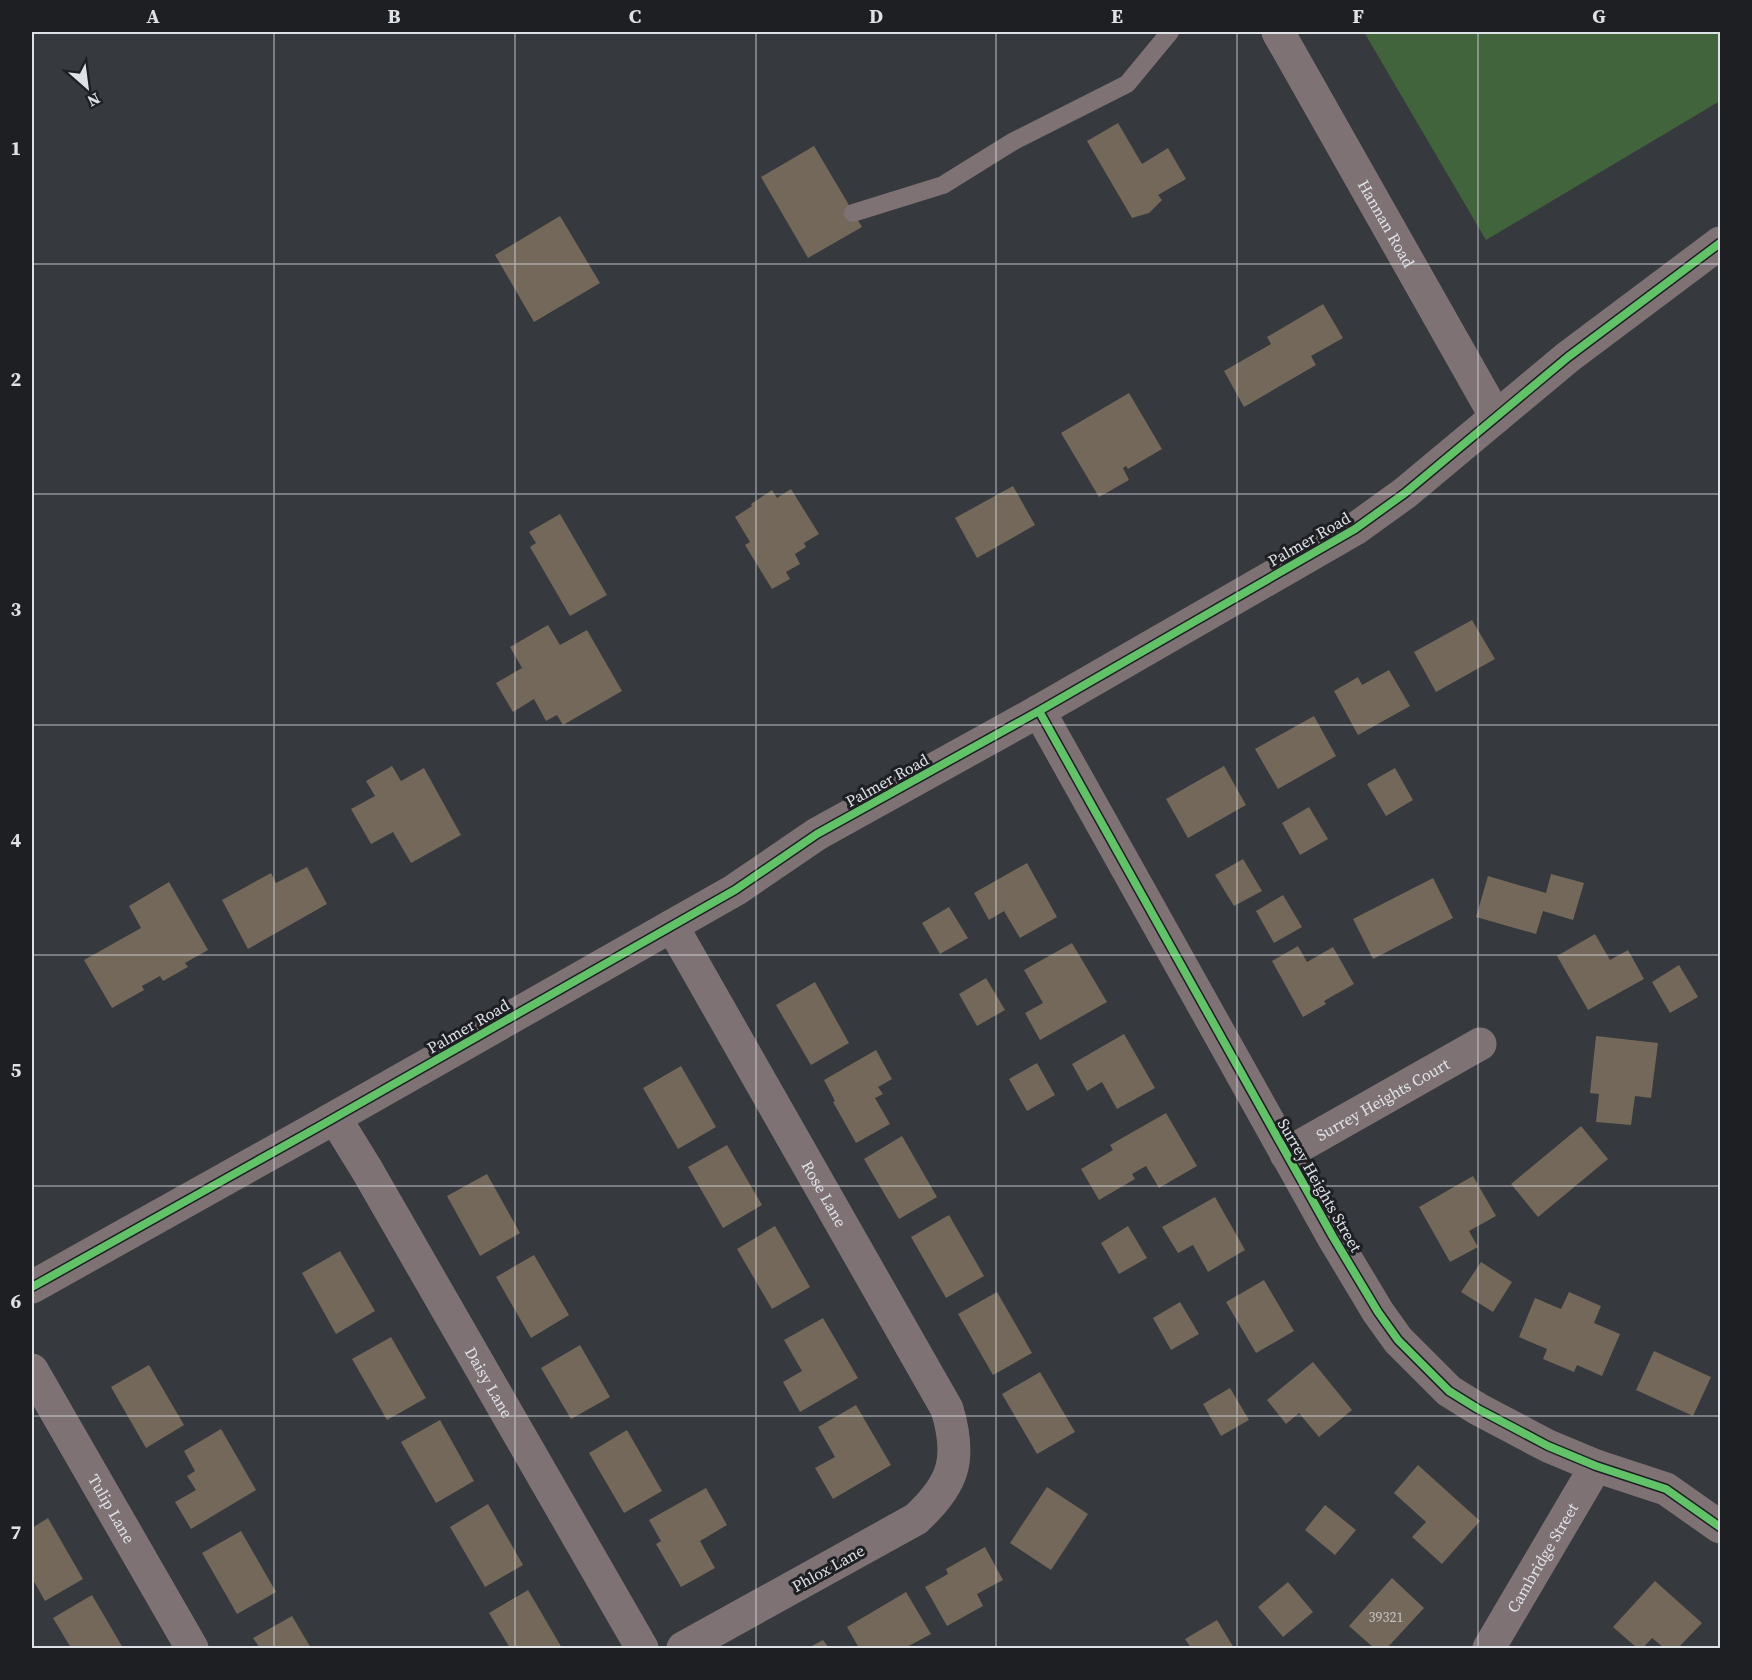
<svg xmlns="http://www.w3.org/2000/svg" width="1752" height="1680" font-family="'Source Serif 4',serif">
	<rect width="100%" height="100%" fill="#36393d"/>
	<!-- green -->
	<path fill="#42643d" d="M 1364,32 L 1720,32 L 1720,101 L 1486,240 Z"/>
	<!-- building -->
	<path fill="#74685a" d="M 1118,123 L 1142,164 L 1168,148 L 1186,179 L 1158,195 L 1162,200 L 1149,213 L 1132,218 L 1087,141 Z
		M 814,146 L 862,227 L 808,258 L 761,177 Z
		M 560,216 L 600,283 L 534,322 L 495,255 Z
		M 1323,304 L 1343,338 L 1311,356 L 1316,365 L 1244,407 L 1224,371 L 1271,344 L 1267,337 Z
		M 1129,393 L 1162,449 L 1128,469 L 1126,466 L 1123,468 L 1129,480 L 1099,497 L 1061,433 Z
		M 1013,486 L 1035,525 L 977,558 L 955,518 Z
		M 791,489 L 819,534 L 804,543 L 806,547 L 795,554 L 800,564 L 786,572 L 790,579 L 772,589 L 745,545 L 750,542 L 735,517 L 752,506 L 751,504 L 772,490 L 777,498 Z
		M 560,514 L 607,595 L 570,616 L 530,547 L 536,543 L 529,532 Z
		M 1472,620 L 1495,659 L 1436,692 L 1414,652 Z
		M 548,625 L 560,645 L 587,630 L 622,691 L 563,725 L 557,715 L 546,721 L 534,699 L 513,712 L 496,683 L 522,668 L 510,647 Z
		M 1389,670 L 1410,706 L 1358,735 L 1334,691 L 1358,677 L 1362,685 Z
		M 1314,716 L 1336,756 L 1278,789 L 1255,749 Z
		M 392,766 L 401,781 L 424,768 L 461,835 L 411,863 L 393,832 L 371,844 L 351,809 L 375,796 L 366,781 Z
		M 1224,766 L 1246,805 L 1188,838 L 1166,799 Z
		M 1395,768 L 1413,800 L 1386,816 L 1367,784 Z
		M 1309,807 L 1328,839 L 1300,855 L 1282,823 Z
		M 1243,859 L 1262,891 L 1234,906 L 1215,875 Z
		M 1027,863 L 1057,917 L 1020,938 L 1004,911 L 989,920 L 974,893 Z
		M 307,867 L 327,904 L 248,949 L 222,900 L 271,873 L 276,883 Z
		M 1551,874 L 1584,883 L 1573,920 L 1543,911 L 1536,934 L 1476,917 L 1488,876 L 1546,893 Z
		M 1433,878 L 1453,918 L 1373,959 L 1353,919 Z
		M 169,882 L 208,950 L 185,963 L 188,967 L 163,981 L 160,976 L 142,986 L 144,990 L 112,1008 L 84,960 L 141,928 L 129,906 Z
		M 1283,895 L 1302,927 L 1274,943 L 1256,911 Z
		M 949,907 L 968,938 L 940,954 L 922,923 Z
		M 1595,934 L 1610,960 L 1628,950 L 1644,979 L 1588,1010 L 1557,956 Z
		M 1072,943 L 1107,1002 L 1040,1040 L 1025,1013 L 1043,1003 L 1024,970 Z
		M 1298,946 L 1307,962 L 1333,947 L 1354,984 L 1324,1001 L 1326,1004 L 1303,1017 L 1272,961 Z
		M 1679,965 L 1698,997 L 1670,1013 L 1652,982 Z
		M 986,978 L 1005,1010 L 977,1026 L 959,994 Z
		M 815,982 L 849,1043 L 811,1065 L 776,1005 Z
		M 1124,1034 L 1155,1088 L 1117,1109 L 1102,1082 L 1087,1091 L 1072,1064 Z
		M 1596,1036 L 1658,1043 L 1651,1098 L 1635,1096 L 1631,1125 L 1596,1122 L 1599,1094 L 1590,1093 Z
		M 876,1050 L 892,1079 L 878,1087 L 883,1094 L 875,1098 L 890,1124 L 856,1143 L 833,1102 L 835,1101 L 824,1080 Z
		M 1037,1063 L 1055,1095 L 1027,1111 L 1009,1079 Z
		M 681,1066 L 716,1127 L 678,1149 L 643,1088 Z
		M 1166,1113 L 1197,1166 L 1159,1188 L 1146,1166 L 1132,1174 L 1135,1179 L 1099,1200 L 1081,1169 L 1113,1150 L 1110,1145 Z
		M 1581,1126 L 1608,1159 L 1538,1217 L 1511,1184 Z
		M 902,1136 L 937,1197 L 899,1219 L 864,1159 Z
		M 727,1145 L 762,1205 L 723,1228 L 688,1167 Z
		M 487,1174 L 520,1233 L 480,1256 L 447,1196 Z
		M 1473,1176 L 1496,1216 L 1469,1231 L 1478,1247 L 1450,1262 L 1419,1207 Z
		M 1215,1197 L 1245,1250 L 1208,1272 L 1193,1245 L 1178,1253 L 1162,1227 Z
		M 949,1215 L 984,1276 L 946,1298 L 911,1237 Z
		M 775,1226 L 810,1287 L 772,1309 L 737,1249 Z
		M 1128,1226 L 1147,1258 L 1119,1274 L 1101,1243 Z
		M 340,1251 L 375,1311 L 336,1334 L 302,1273 Z
		M 534,1255 L 569,1315 L 531,1338 L 496,1277 Z
		M 1481,1262 L 1512,1282 L 1493,1312 L 1461,1292 Z
		M 1264,1280 L 1294,1331 L 1256,1353 L 1226,1302 Z
		M 997,1292 L 1032,1353 L 993,1375 L 958,1314 Z
		M 1569,1292 L 1601,1306 L 1594,1323 L 1620,1334 L 1602,1376 L 1577,1365 L 1574,1372 L 1543,1359 L 1547,1349 L 1519,1337 L 1535,1298 L 1561,1309 Z
		M 1180,1302 L 1199,1334 L 1171,1350 L 1153,1318 Z
		M 823,1318 L 858,1378 L 800,1412 L 783,1382 L 802,1371 L 784,1340 Z
		M 391,1337 L 426,1398 L 387,1420 L 352,1359 Z
		M 580,1345 L 610,1397 L 571,1419 L 541,1368 Z
		M 1654,1351 L 1711,1377 L 1693,1416 L 1636,1390 Z
		M 1313,1362 L 1352,1410 L 1319,1437 L 1299,1413 L 1286,1424 L 1267,1400 Z
		M 149,1365 L 184,1425 L 146,1448 L 111,1387 Z
		M 1040,1372 L 1075,1432 L 1037,1454 L 1002,1394 Z
		M 1230,1388 L 1249,1420 L 1221,1436 L 1203,1404 Z
		M 856,1405 L 891,1465 L 833,1499 L 815,1468 L 835,1457 L 818,1427 Z
		M 440,1420 L 474,1481 L 436,1503 L 401,1442 Z
		M 221,1429 L 256,1490 L 191,1529 L 175,1502 L 196,1490 L 187,1476 L 195,1471 L 184,1451 Z
		M 627,1430 L 662,1491 L 624,1513 L 589,1453 Z
		M 1418,1465 L 1480,1521 L 1442,1564 L 1412,1537 L 1426,1522 L 1394,1493 Z
		M 1047,1487 L 1088,1514 L 1051,1570 L 1010,1543 Z
		M 706,1488 L 727,1525 L 700,1541 L 715,1568 L 681,1587 L 656,1544 L 661,1541 L 649,1520 Z
		M 488,1504 L 523,1565 L 485,1587 L 450,1527 Z
		M 1325,1505 L 1356,1530 L 1335,1555 L 1305,1530 Z
		M 48,1518 L 83,1579 L 45,1601 L 32,1578 L 32,1528 Z
		M 241,1531 L 276,1592 L 237,1614 L 202,1553 Z
		M 985,1547 L 1003,1580 L 977,1594 L 983,1606 L 947,1626 L 925,1587 L 948,1574 L 946,1569 Z
		M 1392,1578 L 1424,1608 L 1387,1648 L 1374,1648 L 1349,1626 Z
		M 1655,1581 L 1702,1623 L 1678,1648 L 1664,1648 L 1652,1638 L 1643,1648 L 1637,1648 L 1613,1627 Z
		M 1288,1582 L 1313,1612 L 1283,1637 L 1258,1607 Z
		M 528,1590 L 562,1648 L 510,1648 L 489,1613 Z
		M 906,1592 L 931,1634 L 905,1648 L 859,1648 L 847,1627 Z
		M 92,1595 L 123,1648 L 71,1648 L 53,1618 Z
		M 292,1616 L 311,1648 L 260,1648 L 253,1638 Z
		M 1217,1620 L 1234,1648 L 1191,1648 L 1185,1639 Z
		M 823,1640 L 829,1648 L 808,1648 Z"/>
	<g fill="none" stroke-linecap="round" stroke-linejoin="round">
		<!-- service -->
		<path stroke="#7e7275" stroke-width="18" d="M 853,213 L 943,185 L 1014,141 L 1127,84 L 1170,32"/>
		<!-- minor -->
		<g stroke="#7e7275" stroke-width="33">
			<path d="M 1039,711 L 1333,1237 L 1378,1312 L 1398,1340 L 1449,1391 L 1478,1409 L 1548,1446 L 1596,1466 L 1666,1489 L 1720,1527"/>
			<path id="s1" d="M 672,926 L 947,1409 C 962,1459 954,1484 916,1519 L 683,1648"/>
			<path id="s2" d="M 335,1118 L 367,1170 L 642,1648"/>
			<path id="s3" d="M 1286,1154 L 1480,1044"/>
			<path id="s4" d="M 32,1370 L 192,1648"/>
			<path id="s5" d="M 1489,1648 L 1596,1466"/>
		</g>
		<!-- tertiary -->
		<g stroke="#7e7275" stroke-width="33">
			<path id="s6" d="M 1278,32 L 1496,417"/>
			<path d="M 32,1287 L 320,1126 L 735,890 L 817,834 L 1039,711 L 1355,529 L 1405,493 L 1568,357 L 1720,243"/>
		</g>
		<defs>
			<path id="cycleway" d="M 1039,711 L 1333,1237 L 1378,1312 L 1398,1340 L 1449,1391 L 1478,1409 L 1548,1446 L 1596,1466 L 1666,1489 L 1720,1527
				M 32,1287 L 320,1126 L 735,890 L 817,834 L 1039,711 L 1355,529 L 1405,493 L 1568,357 L 1720,243"/>
		</defs>
		<!-- cycleway casing -->
		<use href="#cycleway" stroke="#1d1f23" stroke-width="11"/>
		<!-- cycleway -->
		<use href="#cycleway" stroke="#61c268" stroke-width="8"/>
	</g>
	<!-- grid -->
	<path fill="none" stroke="#dee2e7" stroke-width="1.5" stroke-opacity="0.55" d="M 274,32 L 274,1648M 515,32 L 515,1648M 756,32 L 756,1648M 996,32 L 996,1648M 1237,32 L 1237,1648M 1478,32 L 1478,1648M 32,264 L 1720,264M 32,494 L 1720,494M 32,725 L 1720,725M 32,955 L 1720,955M 32,1186 L 1720,1186M 32,1416 L 1720,1416"/>
	<g text-anchor="middle" dominant-baseline="central" stroke-width="6" stroke-linejoin="round" paint-order="stroke">
		<!-- number labels -->
		<g font-size="14" fill="#c4c4c4">
			<text x="1386" y="1617">39321</text>
		</g>
		<!-- street labels -->
		<g font-size="16" fill="#dee2e7" stroke="#1d1f23">
			<text stroke="none"><textPath href="#s6" startOffset="220">Hannan Road</textPath></text>
			<text transform="translate(1309 539) rotate(-30)">Palmer Road</text>
			<text transform="translate(887 780) rotate(-29)">Palmer Road</text>
			<text transform="translate(468 1026) rotate(-30)">Palmer Road</text>
			<text stroke="none"><textPath href="#s3" startOffset="111">Surrey Heights Court</textPath></text>
			<text transform="translate(1320 1185) rotate(60)">Surrey Heights Street</text>
			<text stroke="none"><textPath href="#s1" startOffset="308">Rose Lane</textPath></text>
			<text stroke="none"><textPath href="#s2" startOffset="306">Daisy Lane</textPath></text>
			<text stroke="none"><textPath href="#s4" startOffset="160">Tulip Lane</textPath></text>
			<text stroke="none"><textPath href="#s5" startOffset="105">Cambridge Street</textPath></text>
			<text transform="translate(828 1568) rotate(-29)">Phlox Lane</text>
		</g>
	</g>
	<!-- border -->
	<rect width="1752" height="1680" fill="none" stroke="#1d1f23" stroke-width="66"/>
	<!-- north arrow -->
	<g transform="translate(87 87) rotate(152)" stroke="#1d1f23" stroke-width="4.5" paint-order="stroke">
	<path d="M0-4.5L10 22L0 15L-10 22Z" fill="#dee2e7"/>
	<text y="-9" font-size="16" font-weight="bold" text-anchor="middle" fill="#dee2e7">N</text>
	</g>
	<rect x="33" y="33" width="1686" height="1614" fill="none" stroke="#dee2e7" stroke-width="2"/>
	<g font-size="20" text-anchor="middle" font-weight="bold" fill="#dee2e7">
		<text x="153" y="23">A</text>
		<text x="394" y="23">B</text>
		<text x="635" y="23">C</text>
		<text x="876" y="23">D</text>
		<text x="1117" y="23">E</text>
		<text x="1358" y="23">F</text>
		<text x="1599" y="23">G</text>
		<text x="16" y="155">1</text>
		<text x="16" y="386">2</text>
		<text x="16" y="616">3</text>
		<text x="16" y="847">4</text>
		<text x="16" y="1077">5</text>
		<text x="16" y="1308">6</text>
		<text x="16" y="1539">7</text>
	</g>
</svg>
